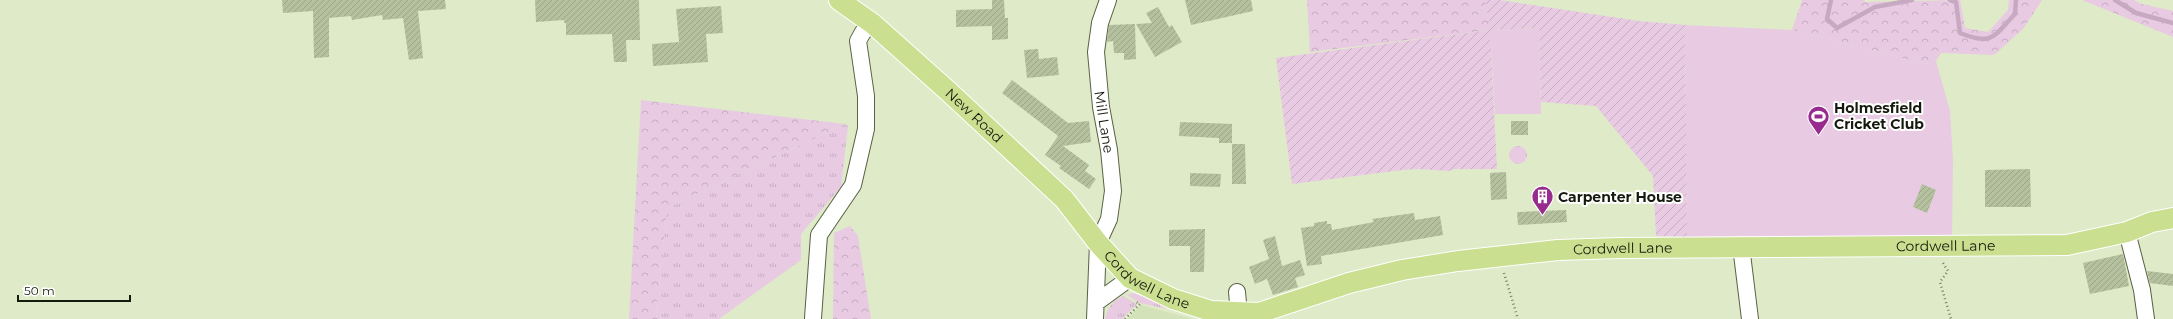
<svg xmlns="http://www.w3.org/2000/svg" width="2173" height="319" font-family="Montserrat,sans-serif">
	<defs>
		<pattern id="grass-tufts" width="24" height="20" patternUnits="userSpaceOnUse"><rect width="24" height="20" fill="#e8cae3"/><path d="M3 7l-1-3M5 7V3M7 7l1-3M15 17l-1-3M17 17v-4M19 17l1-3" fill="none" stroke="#c6adc2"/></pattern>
		<pattern id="forest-crowns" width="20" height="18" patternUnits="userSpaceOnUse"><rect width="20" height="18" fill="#e8cae3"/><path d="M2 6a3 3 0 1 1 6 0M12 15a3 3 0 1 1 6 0" fill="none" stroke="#c6adc2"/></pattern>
		<pattern id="garden-furrows" width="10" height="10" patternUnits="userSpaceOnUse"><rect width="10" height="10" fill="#e8cae3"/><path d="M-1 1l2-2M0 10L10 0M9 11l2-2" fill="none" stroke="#c6adc2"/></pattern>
		<pattern id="building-hatch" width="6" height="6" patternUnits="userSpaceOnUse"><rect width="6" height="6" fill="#b5c19e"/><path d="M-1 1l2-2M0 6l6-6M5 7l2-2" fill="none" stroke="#9ba587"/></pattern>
	</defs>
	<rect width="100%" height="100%" fill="#dfeac8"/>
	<!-- built -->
	<path fill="#d4e2b9" d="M 1141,305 L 1193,319 L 1128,319 Z"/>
	<!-- grass -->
	<path fill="url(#grass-tufts)" d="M 845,124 L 848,126 L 841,187 L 801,234 L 801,260 L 719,319 L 661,319 L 656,316 L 667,208 Z
		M1509 155a9 9 0 1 1 18 0a9 9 0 1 1-18 0Z
		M 1133,293 L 1191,314 L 1140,303 L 1127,295 Z
		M 1123,296 L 1137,304 L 1122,319 L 1105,319 C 1108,307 1112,302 1123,296 Z"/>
	<!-- forest -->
	<path fill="url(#forest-crowns)" d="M 1307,0 L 1485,0 L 1490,30 L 1310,52 Z
		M 1802,0 L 1864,0 L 1865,2 L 1960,0 L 1965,28 L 1988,32 L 2008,10 L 2009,0 L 2042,0 L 2023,29 L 1994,55 L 1941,53 L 1936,61 L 1926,64 L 1792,30 Z
		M 2082,0 L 2134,0 L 2142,4 L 2173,11 L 2173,37 Z
		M 641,100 L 845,124 L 667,208 L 656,316 L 661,319 L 629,319 Z
		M 850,226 L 858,236 L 871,319 L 833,319 L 834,233 Z"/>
	<!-- park -->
	<path fill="#e8cae3" d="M 1685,25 L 1792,30 L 1926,64 L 1936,61 L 1950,111 L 1953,160 L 1952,236 L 1809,241 L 1747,236 L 1687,237 Z
		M 1539,28 L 1541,114 L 1495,114 L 1490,30 Z"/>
	<!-- garden -->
	<path fill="url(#garden-furrows)" d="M 1485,0 L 1499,0 L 1639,21 L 1685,25 L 1687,237 L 1656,236 L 1653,176 L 1596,106 L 1541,102 L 1539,28 L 1490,30 L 1497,169 L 1455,169 L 1449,171 L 1419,169 L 1402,170 L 1292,184 L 1276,58 L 1490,30 Z"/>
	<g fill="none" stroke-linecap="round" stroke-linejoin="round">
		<!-- stream -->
		<path stroke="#c8a9c2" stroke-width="4.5" d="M 1831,0 L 1827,19 L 1837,28 L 1875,7 L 1912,0
			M 1950,0 L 1956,2 L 1960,33 C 1993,46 1993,37 2015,14 L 2016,0
			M 2115,0 L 2136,13 L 2173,23"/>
	</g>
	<!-- building -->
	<path fill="url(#building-hatch)" d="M 282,0 L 445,0 L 446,9 L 418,11 L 423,58 L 409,60 L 403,18 L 383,20 L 382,15 L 352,20 L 351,16 L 329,18 L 329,57 L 314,58 L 313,11 L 283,13 Z
		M 535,0 L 639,0 L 640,40 L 626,40 L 627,62 L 614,62 L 612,34 L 566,35 L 566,23 L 564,23 L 564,20 L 536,22 Z
		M 992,0 L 1004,0 L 1005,18 L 1008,18 L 1008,39 L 992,40 L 992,26 L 956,27 L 956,10 L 992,9 Z
		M 1185,0 L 1251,0 L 1253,11 L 1191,25 Z
		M 721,6 L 723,33 L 706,34 L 708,62 L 653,66 L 652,44 L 679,42 L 676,9 Z
		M 1158,7 L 1169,27 L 1172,25 L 1182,42 L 1155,57 L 1136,24 L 1152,23 L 1146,13 Z
		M 1135,24 L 1136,59 L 1124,60 L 1124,53 L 1114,53 L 1113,41 L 1107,42 L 1109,25 Z
		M 1038,49 L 1039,59 L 1057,57 L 1059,75 L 1027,78 L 1024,50 Z
		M 1012,80 L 1068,123 L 1089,121 L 1091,142 L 1063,146 L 1089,165 L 1085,171 L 1096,179 L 1089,189 L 1059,168 L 1061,166 L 1045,155 L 1058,136 L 1002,93 Z
		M 1511,121 L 1528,121 L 1528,135 L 1511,135 Z
		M 1180,122 L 1232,124 L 1232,143 L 1219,143 L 1219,138 L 1179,136 Z
		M 1232,144 L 1245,144 L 1246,184 L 1232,184 Z
		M 2030,169 L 2031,207 L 1985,207 L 1985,170 Z
		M 1506,172 L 1507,199 L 1491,200 L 1490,173 Z
		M 1190,173 L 1221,174 L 1220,187 L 1190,186 Z
		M 1922,184 L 1936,190 L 1927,213 L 1913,207 Z
		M 1566,210 L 1567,222 L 1518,225 L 1517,212 Z
		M 1414,213 L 1415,220 L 1440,216 L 1443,235 L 1321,256 L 1322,264 L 1307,266 L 1301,228 L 1314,226 L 1314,223 L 1327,221 L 1327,224 L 1331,224 L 1332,230 L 1374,222 L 1372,219 Z
		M 1205,229 L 1204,272 L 1190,272 L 1190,246 L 1169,246 L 1169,230 Z
		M 1275,236 L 1282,266 L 1300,260 L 1305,275 L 1295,278 L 1298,287 L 1273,295 L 1267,279 L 1255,284 L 1249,267 L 1269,259 L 1263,240 Z
		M 2123,254 L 2129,286 L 2090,294 L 2083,263 Z
		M 2147,271 L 2173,274 L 2173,286 L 2150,283 Z"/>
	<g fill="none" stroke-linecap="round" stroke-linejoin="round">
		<defs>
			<path id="minor" d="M 2127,232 L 2142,290 L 2146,319
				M 1741,246 L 1750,319
				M 1237,292 L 1239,314
				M 1097,302 L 1130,278
				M 813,318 L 819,235 L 853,185 L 866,129 L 866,96 L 858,41 L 863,32 L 873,24
				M 1095,319 L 1098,243 L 1109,219 L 1113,191 L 1109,150 L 1101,107 L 1096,52 L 1100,23 L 1108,0"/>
			<g id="major">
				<path id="s1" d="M 839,0 L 873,24 L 948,91 L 1064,199 L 1098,243 L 1130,278 L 1173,299 L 1211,311 L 1259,313 L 1349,283 L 1402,270 L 1458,261 L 1558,250 L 1619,248 L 2067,245 L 2127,232 L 2152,222 L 2173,218"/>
			</g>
		</defs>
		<!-- minor casing -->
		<use href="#minor" stroke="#586144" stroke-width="18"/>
		<!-- major casing -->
		<use href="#major" stroke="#fff" stroke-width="22"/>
		<!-- path -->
		<path stroke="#767d66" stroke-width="2.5" stroke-dasharray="1 3" stroke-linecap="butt" d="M 1943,263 L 1948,271 L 1940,282 L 1951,319
			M 1504,273 L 1518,319
			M 1125,319 L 1140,304 L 1136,302"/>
		<!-- minor -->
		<use href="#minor" stroke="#fff" stroke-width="16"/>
		<!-- major -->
		<use href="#major" stroke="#cadf8f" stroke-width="20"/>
	</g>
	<!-- icons -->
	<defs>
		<symbol id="stadium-pin" viewBox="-11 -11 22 30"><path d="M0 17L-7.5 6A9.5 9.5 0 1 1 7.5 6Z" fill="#982c8e" stroke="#fff"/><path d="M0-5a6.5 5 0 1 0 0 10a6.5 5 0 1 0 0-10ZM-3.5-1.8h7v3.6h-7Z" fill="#fff"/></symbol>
		<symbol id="building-pin" viewBox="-11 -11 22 30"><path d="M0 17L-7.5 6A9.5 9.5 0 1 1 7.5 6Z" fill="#982c8e" stroke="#fff"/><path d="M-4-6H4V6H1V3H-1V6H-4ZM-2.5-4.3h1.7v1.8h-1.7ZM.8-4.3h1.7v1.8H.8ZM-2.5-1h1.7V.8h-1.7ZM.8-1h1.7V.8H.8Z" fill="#fff"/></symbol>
	</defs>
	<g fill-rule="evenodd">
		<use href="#stadium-pin" x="1806" y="104" width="25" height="34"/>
		<use href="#building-pin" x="1530" y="184" width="25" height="34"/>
	</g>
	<g text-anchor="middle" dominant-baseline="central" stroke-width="4" stroke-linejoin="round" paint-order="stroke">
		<!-- poi labels -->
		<g font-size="14" font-weight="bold" fill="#161a0e" stroke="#fff" text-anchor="start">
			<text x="1834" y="108">Holmesfield<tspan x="1834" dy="16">Cricket Club</tspan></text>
			<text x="1558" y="197">Carpenter House</text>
		</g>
		<!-- street labels -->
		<g font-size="14" fill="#161a0e" stroke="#fff">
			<text stroke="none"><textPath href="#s1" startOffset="178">New Road</textPath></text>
			<text transform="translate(1104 122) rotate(81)">Mill Lane</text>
			<text stroke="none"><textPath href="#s1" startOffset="1234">Cordwell Lane</textPath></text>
			<text stroke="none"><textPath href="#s1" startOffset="911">Cordwell Lane</textPath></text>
			<text stroke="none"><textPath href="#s1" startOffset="419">Cordwell Lane</textPath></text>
		</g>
	</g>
	<!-- scale -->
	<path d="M18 295v6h112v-6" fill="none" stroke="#161a0e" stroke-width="2"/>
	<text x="24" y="295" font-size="12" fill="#161a0e" stroke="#ffffff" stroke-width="3" paint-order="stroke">50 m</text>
</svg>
